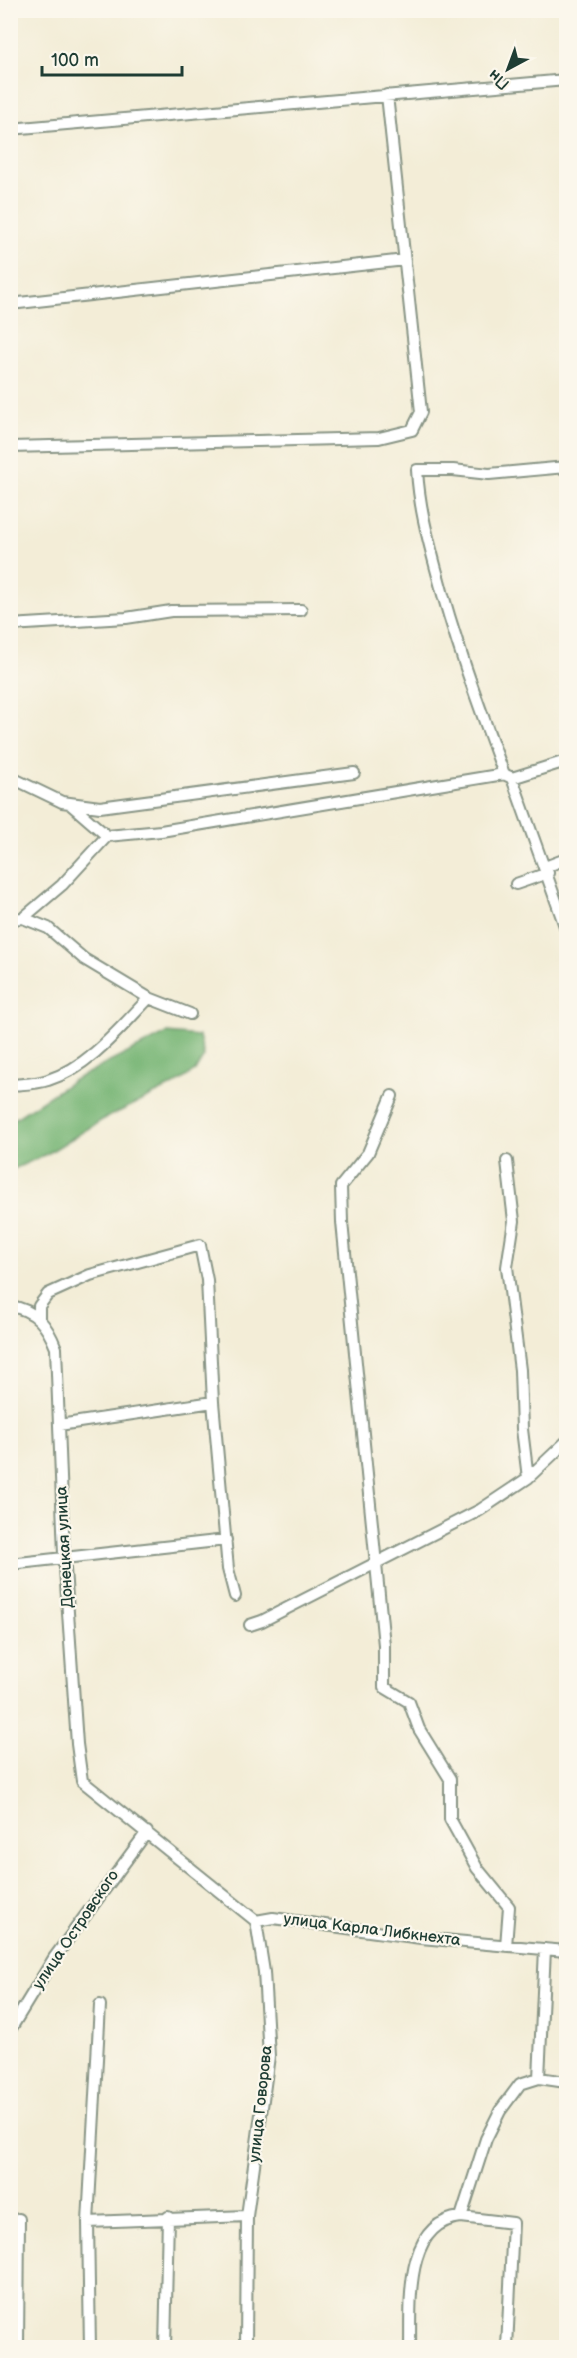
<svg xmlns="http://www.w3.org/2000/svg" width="577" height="2358" font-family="'Balsamiq Sans',sans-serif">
	<rect width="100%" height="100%" fill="#fbf7ec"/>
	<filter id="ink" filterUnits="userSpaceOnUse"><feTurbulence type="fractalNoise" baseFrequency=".0167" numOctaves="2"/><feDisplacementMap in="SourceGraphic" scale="12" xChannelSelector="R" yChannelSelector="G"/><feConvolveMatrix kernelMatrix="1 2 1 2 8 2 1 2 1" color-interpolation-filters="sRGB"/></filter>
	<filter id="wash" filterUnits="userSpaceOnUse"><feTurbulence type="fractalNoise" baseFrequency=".008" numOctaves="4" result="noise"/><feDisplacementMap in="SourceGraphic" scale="24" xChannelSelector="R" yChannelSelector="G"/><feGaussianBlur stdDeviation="1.35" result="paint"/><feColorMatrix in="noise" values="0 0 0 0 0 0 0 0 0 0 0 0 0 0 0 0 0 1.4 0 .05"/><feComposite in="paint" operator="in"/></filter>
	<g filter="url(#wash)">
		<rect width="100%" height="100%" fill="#f3edd7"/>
		<!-- forest -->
		<path fill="#77b575" stroke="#4b7954" stroke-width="1.5" d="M 167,1033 L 199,1036 L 204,1056 L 195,1071 L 174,1085 L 102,1120 L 47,1154 L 11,1170 L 11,1121 L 74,1080 Z"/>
	</g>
	<g filter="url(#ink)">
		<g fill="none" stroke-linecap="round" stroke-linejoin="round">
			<defs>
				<path id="minor" d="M 10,129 L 566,80
					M 10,304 L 405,260
					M 10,447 L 379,438 L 412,430 L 421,412 L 387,95
					M 10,625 L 126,618 L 171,611 L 301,610
					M 504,774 C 479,706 454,639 436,569 C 427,535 419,505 417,470 L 453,470 L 489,474 L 566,467
					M 10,777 L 62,802 L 100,807 L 354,773
					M 512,778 L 566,929
					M 69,803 L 107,836 L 161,831 L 504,774 L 512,778 L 566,761
					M 545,867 L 566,859
					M 516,884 L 548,873
					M 23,918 L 48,928 L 84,959 L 149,998 L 190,1014
					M 10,919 L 23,918 L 62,885 L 107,836
					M 10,1085 C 22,1084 37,1084 48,1080 C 89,1067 120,1028 149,998
					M 392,1096 L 368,1153 L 341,1186 L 342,1222 L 384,1645 L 384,1687 L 409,1702 L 419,1729 L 450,1779 L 450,1819 L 477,1868 L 509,1907 L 506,1946
					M 507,1161 L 514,1221 L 507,1267 L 520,1370 L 522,1429 L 528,1478
					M 10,1306 C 36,1310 47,1325 56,1348 L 64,1554 L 77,1744 L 82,1781 L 256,1921
					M 39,1318 L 39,1306 L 48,1294 L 90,1275 L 200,1245 L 207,1280 L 213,1402 L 228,1569 L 235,1596
					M 59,1425 L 213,1402
					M 10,1564 L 226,1540
					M 250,1625 L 262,1621 L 480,1510 L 528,1478 L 566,1442
					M 256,1921 L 273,1918 L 421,1938 L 566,1951
					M 545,1949 L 539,2078 L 566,2082
					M 10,2030 L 54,1958 L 147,1832
					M 461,2217 L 513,2223 L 507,2348
					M 88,2222 L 100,2005
					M 18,2348 L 19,2219
					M 90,2348 L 88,2222 L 247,2216 L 269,2056 L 264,1972 L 256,1921
					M 165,2348 L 168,2217
					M 246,2348 L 247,2216
					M 410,2348 C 411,2305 403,2223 461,2217 L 486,2139 L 500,2111 L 520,2084 L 539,2078"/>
			</defs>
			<!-- minor casing -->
			<use href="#minor" stroke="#899586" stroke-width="14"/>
			<!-- minor -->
			<use href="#minor" stroke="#fff" stroke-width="10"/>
		</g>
	</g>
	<g text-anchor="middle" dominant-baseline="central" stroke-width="4.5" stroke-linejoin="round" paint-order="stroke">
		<!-- street labels -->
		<g font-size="16" fill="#1f3d34" stroke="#fbf7ec">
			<text transform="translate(65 1547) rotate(-93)">Донецкая улица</text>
			<text transform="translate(76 1930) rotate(-56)">улица Островского</text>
			<text transform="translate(372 1930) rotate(7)">улица Карла Либкнехта</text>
			<text transform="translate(261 2104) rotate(-84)">улица Говорова</text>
		</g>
	</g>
	<!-- margin -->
	<rect width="577" height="2358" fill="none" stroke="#fbf7ec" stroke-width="36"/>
	<!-- north arrow -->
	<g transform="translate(508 69) rotate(221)" stroke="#fbf7ec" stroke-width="4.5" paint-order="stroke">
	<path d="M0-4.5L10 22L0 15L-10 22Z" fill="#1f3d34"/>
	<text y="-9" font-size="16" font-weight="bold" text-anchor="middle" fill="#1f3d34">Пн</text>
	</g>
	<!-- scale -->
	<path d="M42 66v9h140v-9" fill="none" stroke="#1f3d34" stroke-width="3"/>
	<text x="51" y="66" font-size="18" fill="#1f3d34" stroke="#fbf7ec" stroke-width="4.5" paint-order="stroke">100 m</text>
</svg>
